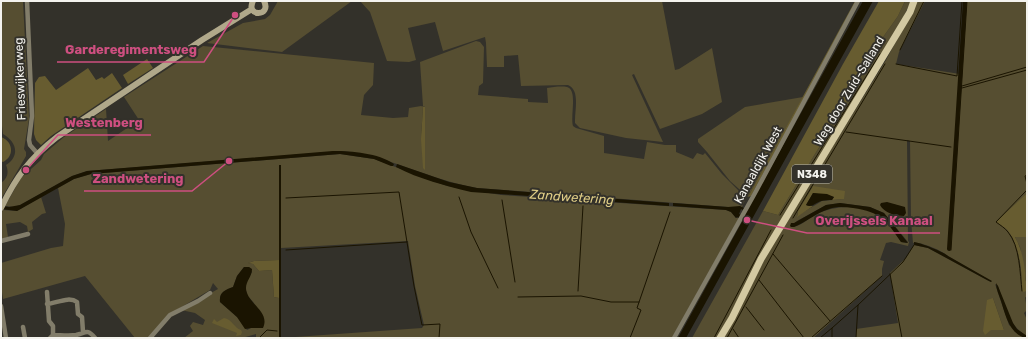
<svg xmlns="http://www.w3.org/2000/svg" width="1028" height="339" font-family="Rubik,sans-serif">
	<rect width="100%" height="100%" fill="#33312a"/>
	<!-- green -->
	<path fill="#564e31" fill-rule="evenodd" d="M 1,1 L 23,1 L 29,119 L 24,149 L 26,152 L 26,156 L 1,199 L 1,183 C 8,178 9,172 6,165 C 20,156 17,142 3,134 L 1,118 Z
		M 278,1 L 352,1 L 282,52 L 207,43 L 243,23 L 265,19 L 270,15 Z
		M 360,1 L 662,1 L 675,70 L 679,69 L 712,48 L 722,102 L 702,114 L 660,129 L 634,74 L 632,75 L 663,142 L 626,138 L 580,128 L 575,123 L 575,120 C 575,109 580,90 568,85 L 521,86 L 518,55 L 504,56 L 504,67 L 487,67 L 486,43 L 485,37 L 443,51 L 435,22 L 408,28 L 416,60 L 409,62 L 387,61 L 370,12 Z
		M 905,1 L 911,1 L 902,20 L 743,290 L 718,338 L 692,338 L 763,211 L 778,215 L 872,60 L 881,40 L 898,16 Z
		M 917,1 L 925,1 L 899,52 L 896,64 L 960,74 L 965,1 L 1027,1 L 1027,193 L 997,222 L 1021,224 L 1010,235 L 1017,248 L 1022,280 L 1026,281 L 1020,247 L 1015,237 L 1015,236 L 1027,237 L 1027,298 L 1025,297 L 1027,310 L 1024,313 L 1027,320 L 1027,336 C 1009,327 1004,304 998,286 L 995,284 L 1009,325 L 1024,338 L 856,338 L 856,329 L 898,323 L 890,273 L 906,258 L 914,245 L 928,248 L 987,280 L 991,282 L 991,281 L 948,256 C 943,251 920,241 913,243 L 911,220 L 910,141 L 907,140 L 908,241 L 909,242 L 908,246 L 891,242 L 886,243 L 880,260 L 884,261 L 882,269 L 882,276 L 813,338 L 724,338 L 769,250 L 886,60 L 907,21 ZM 812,187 L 843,199 L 822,201 L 797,216 L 798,211 ZM 840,203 L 870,207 L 884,213 L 908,242 L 907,243 L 901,242 C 896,234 890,224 882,218 C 864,203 835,205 815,215 C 808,219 800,227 791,227 L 797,221 L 826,205 ZM 993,298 L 1004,330 L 991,330 Z
		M 476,41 L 480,42 L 484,47 L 483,83 L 479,86 L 478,95 L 528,99 L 528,102 L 548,103 L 547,88 C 553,87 561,86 567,87 C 578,90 570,116 573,126 L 576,128 L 604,136 L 604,153 L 644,159 L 647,142 L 665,145 L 676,145 L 676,152 L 693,159 L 697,153 L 703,155 L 705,153 L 722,174 L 746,198 L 742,207 L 728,207 L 477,188 C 430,180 389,156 343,151 L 87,171 L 72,176 L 20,205 L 14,207 L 5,206 L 21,178 L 41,160 L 44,154 L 64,137 L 106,109 L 108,141 L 139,120 L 124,97 L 203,46 L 374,63 L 373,85 L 364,95 L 361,115 L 393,118 L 408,117 L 409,108 L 421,106 L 423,107 L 421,139 L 425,107 L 423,106 L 420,62 Z
		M 803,97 L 748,197 L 730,181 L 707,152 L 698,142 L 698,139 L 745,107 Z
		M 340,154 L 374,159 L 447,186 L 501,195 L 726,210 L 731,212 L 736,218 L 739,218 L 672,338 L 281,338 L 422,328 L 424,325 L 415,286 L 408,241 L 281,248 L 281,166 L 279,165 L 279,260 L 254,261 L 248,263 L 253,264 L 259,271 L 272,270 L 274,297 L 279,298 L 279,338 L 256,338 L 256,334 L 242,338 L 184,338 L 193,331 L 190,326 L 193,322 L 203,325 L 205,320 L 195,313 L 181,310 L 218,289 L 213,283 L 210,290 L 168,315 L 149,338 L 135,338 L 85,276 L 3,299 L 1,286 L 1,263 L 51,248 L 63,246 L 65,224 L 58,188 L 74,179 L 91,174 ZM 244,267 L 249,267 L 252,272 L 245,285 L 247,295 L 254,303 L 263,327 L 251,328 L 247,330 L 237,317 L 220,302 C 219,292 225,290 233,287 L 237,276 Z
		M 41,197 L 46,213 L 42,214 L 32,222 L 33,229 L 28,232 L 27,226 L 20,222 L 6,224 L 8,237 L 1,239 L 1,213 L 3,210 L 17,211 Z"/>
	<!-- forest -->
	<path fill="#675c30" d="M 855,1 L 857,1 L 751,196 L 748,197 Z
		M 879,1 L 905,1 L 898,16 L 881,40 L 872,60 L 778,215 L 763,211 L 843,64 Z
		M 147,59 L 153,68 L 128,84 L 123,75 Z
		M 88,68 L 96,80 L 102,77 L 104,79 L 112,73 L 122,88 L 51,136 L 41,145 L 36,140 L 34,134 L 35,83 L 39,77 L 45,76 L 56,90 Z
		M 421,106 L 425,107 L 425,170 L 423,168 L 421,139 L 423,107 Z
		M 1,137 C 13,141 15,156 3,162 L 1,161 Z
		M 813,186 L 845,191 L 844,199 L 832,200 L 834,197 L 813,193 L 806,205 L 809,206 L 813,206 L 797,217 L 798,211 Z
		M 1027,193 L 1027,237 L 1015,237 C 1024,253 1026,273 1026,291 L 1024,292 L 1022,291 C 1022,271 1020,249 1009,232 C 1007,228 1000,225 996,222 Z
		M 279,260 L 279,298 L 274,297 L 272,270 L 259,271 L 253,264 L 248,263 L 254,261 Z
		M 993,298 L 1004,330 L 991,330 L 985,335 L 983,331 L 987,300 Z
		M 224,318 C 232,319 234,328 241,330 L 242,332 L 241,335 L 236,336 L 237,333 L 212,323 L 214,319 L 217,322 Z"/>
	<!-- water -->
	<path fill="#1a1401" d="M 863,1 L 873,1 L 686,338 L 678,338 L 743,220 L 737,217 L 736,218 L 731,212 L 726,210 L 673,206 L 673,203 L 728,207 L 740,206 L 744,208 L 743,210 L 741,209 L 739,214 L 744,216 Z
		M 333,151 C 352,151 378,153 394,164 L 393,166 L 391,166 L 374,159 L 340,154 L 91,174 L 74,179 L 17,211 L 1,209 L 1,206 L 9,207 L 20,205 L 72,176 L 87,171 Z
		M 397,164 L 449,182 L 477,188 L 669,203 L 669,206 L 471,192 C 446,186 419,179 396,167 Z
		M 279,165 L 281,165 L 281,338 L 279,338 Z
		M 813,193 L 827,194 L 834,197 L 832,200 C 828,200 825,200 821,201 C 815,203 812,208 806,205 Z
		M 887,202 L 905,207 L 906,213 L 904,216 C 896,216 884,213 880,205 L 881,203 Z
		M 840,203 L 870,207 L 884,213 L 908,243 L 901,242 C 886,220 881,212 853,208 C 845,207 837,206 829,209 C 816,213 806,222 794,227 L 791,227 L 790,226 L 791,223 L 794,223 L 826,205 Z
		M 914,242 C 921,243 944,252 948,256 L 992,281 L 991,282 L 987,280 L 928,248 L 914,245 Z
		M 244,267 L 249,267 L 252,269 C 252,278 243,283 247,293 C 251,305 270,313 263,328 L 251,328 L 245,329 L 237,317 L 220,302 C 219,292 225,290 233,287 L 237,276 Z
		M 996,283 L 998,286 L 1013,323 L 1017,329 L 1027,336 L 1027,338 C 1010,336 1005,314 1001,301 C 999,295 996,289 996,283 Z"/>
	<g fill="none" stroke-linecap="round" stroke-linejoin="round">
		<!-- stream -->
		<path stroke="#1a1401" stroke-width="1" d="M 900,50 L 924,1
			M 896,64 L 957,76 L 962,1
			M 962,86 L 1027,67
			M 962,88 L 1027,70
			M 846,132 L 951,147
			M 1027,175 L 1025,176 L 1027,184
			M 459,197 L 471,232 L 498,288
			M 286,198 L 399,192 L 414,286 L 422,325 L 440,324 L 439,338
			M 502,200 L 515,282
			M 780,215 L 880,54
			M 793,218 L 885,64
			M 286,250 L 407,242
			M 951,250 L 967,1
			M 773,254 L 830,321
			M 890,274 L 902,338
			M 759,280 L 804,338
			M 578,291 L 583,206
			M 1022,291 C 1020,274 1020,246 1008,232 C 1005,228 1000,225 996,222 L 1027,190
			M 518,297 L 581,296 L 611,302 L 639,302
			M 746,307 L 764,330
			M 733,329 L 739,338
			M 259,338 L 267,330 L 277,331
			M 630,338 L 641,310 L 637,308 L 670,212
			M 714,338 L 771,230
			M 727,338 L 783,235
			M 811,338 L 882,276
			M 820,338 L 832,328
			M 832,338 L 832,328 L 858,305
			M 856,338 L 858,305 L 903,262 L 914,245"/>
		<!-- canal -->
		<path stroke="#1a1401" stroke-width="4" d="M 949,249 L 965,1"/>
		<!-- street -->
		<path stroke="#827d6a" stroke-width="4.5" d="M 27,1 L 32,116 L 29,140 L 30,145 L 37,153
			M 1,241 L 28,234
			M 47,292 L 49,321 L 53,326 L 53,335
			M 47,304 C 57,303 69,296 77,302 L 78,314 L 82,317 L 83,332
			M 1,306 L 6,338
			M 23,327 L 25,338
			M 50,338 L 53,335 C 60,335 69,336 76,335 C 86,333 87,328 95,338
			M 150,338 L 170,315 L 198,301 L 210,293
			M 674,338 L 755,193 L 858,1"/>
		<!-- secondary -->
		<path stroke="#b0a88a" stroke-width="6" d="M 253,1 C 245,17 272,17 264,1
			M 1,208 C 16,177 30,158 57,137 L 202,40 L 252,9"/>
		<!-- primary -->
		<path stroke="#d3c9a2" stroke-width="7" d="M 720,338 L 732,318 L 761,259 L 910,12 L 914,1"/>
	</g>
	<g text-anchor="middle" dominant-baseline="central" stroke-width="4" stroke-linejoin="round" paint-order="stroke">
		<!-- shield labels -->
		<rect fill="#33312a" stroke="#bab9b3" stroke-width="1" x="792" y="165" width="40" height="18" rx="3"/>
		<g font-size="11" font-weight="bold" fill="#f4f3ee">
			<text x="812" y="174">N348</text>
		</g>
		<!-- street labels -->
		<g font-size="12" fill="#f4f3ee" stroke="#33312a">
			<text transform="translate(20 79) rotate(-92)">Frieswijkerweg</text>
			<text transform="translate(849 91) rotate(-59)">Weg door Zuid-Salland</text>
			<text transform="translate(758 165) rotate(-61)">Kanaaldijk West</text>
		</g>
		<!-- water labels -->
		<g font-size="13" font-style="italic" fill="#dfcd86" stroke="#33312a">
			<text transform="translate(572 197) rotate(4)">Zandwetering</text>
		</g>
	</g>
	<!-- callouts -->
	<path fill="none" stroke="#ce4f80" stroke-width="1.5" d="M235 15L204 62H57M26 170L58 135H151M229 161L192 191H84M747 220L807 233H940"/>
	<g fill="#ce4f80" stroke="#33312a" stroke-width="1.5">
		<circle cx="235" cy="15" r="4"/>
		<circle cx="26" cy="170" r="4"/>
		<circle cx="229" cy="161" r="4"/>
		<circle cx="747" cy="220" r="4"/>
	</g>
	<g font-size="13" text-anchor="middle" font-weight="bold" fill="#ce4f80" stroke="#33312a" stroke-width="4" stroke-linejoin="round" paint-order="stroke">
		<text x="131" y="54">Garderegimentsweg</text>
		<text x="104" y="127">Westenberg</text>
		<text x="138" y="183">Zandwetering</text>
		<text x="874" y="225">Overijssels Kanaal</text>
	</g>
	<!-- border -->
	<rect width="1028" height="339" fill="none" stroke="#f4f3ee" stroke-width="4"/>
</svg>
